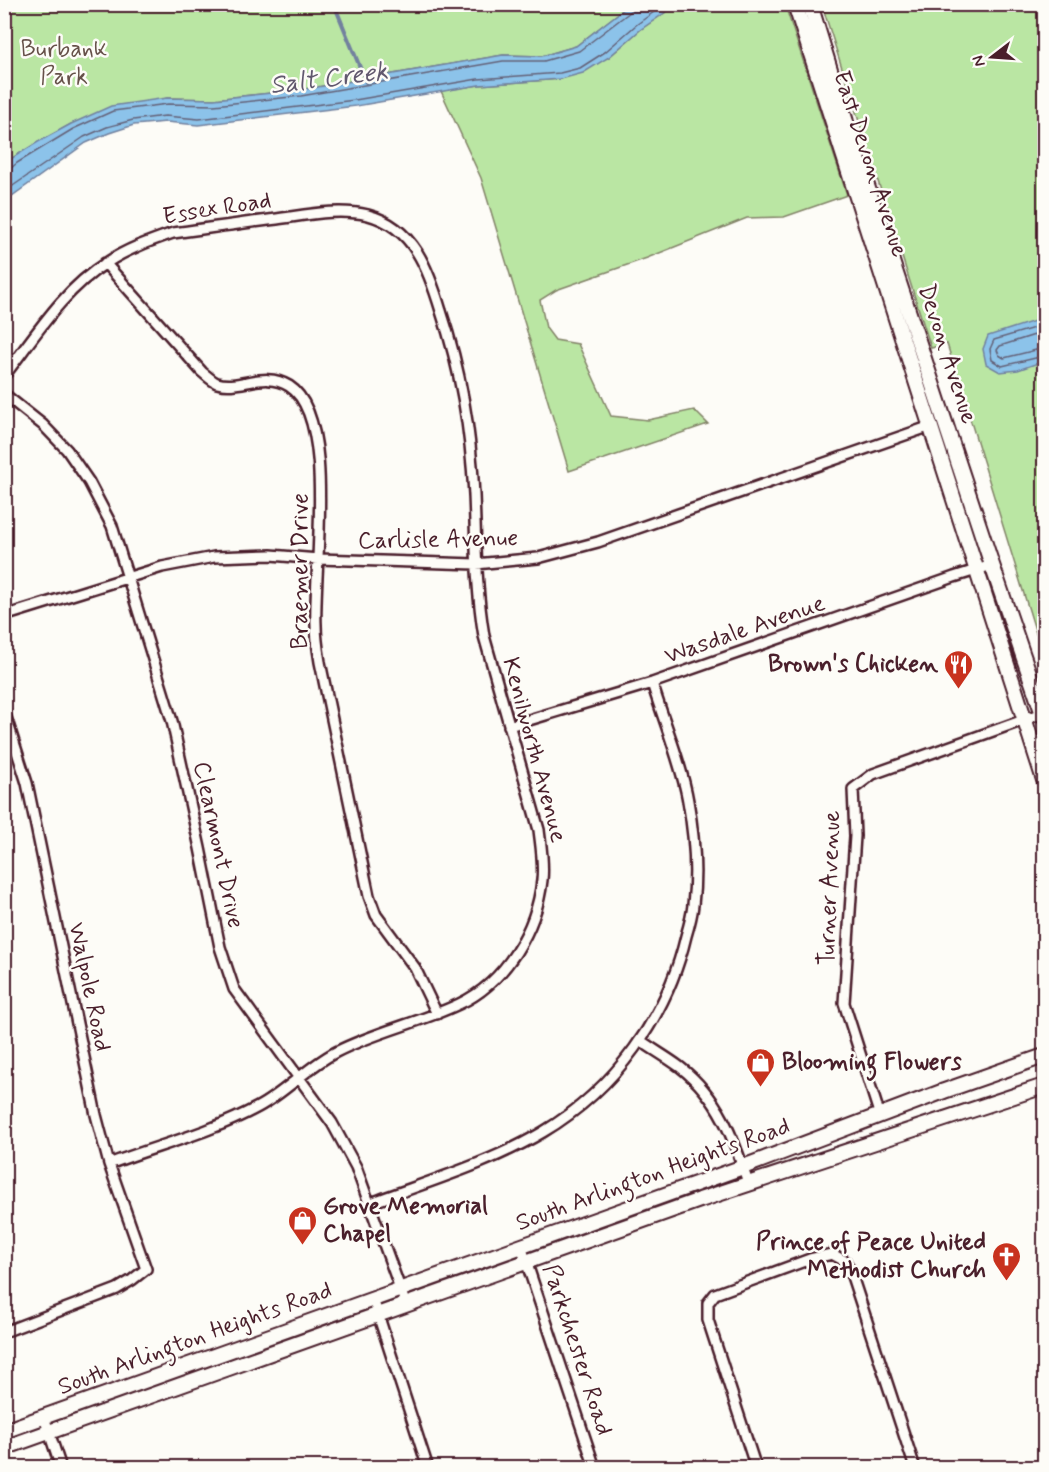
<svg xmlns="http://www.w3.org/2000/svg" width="1049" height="1472" font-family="Mynerve,sans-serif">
	<rect width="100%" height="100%" fill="#fdfcf7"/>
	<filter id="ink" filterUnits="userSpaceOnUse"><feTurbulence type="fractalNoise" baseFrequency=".0167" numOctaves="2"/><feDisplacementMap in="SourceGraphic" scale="12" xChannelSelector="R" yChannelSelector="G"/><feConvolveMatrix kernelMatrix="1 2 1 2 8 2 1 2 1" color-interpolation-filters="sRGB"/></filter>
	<g filter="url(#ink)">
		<!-- green -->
		<path fill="#bae6a3" stroke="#828267" stroke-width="1.5" d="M 5,5 L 629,5 L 576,46 L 542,56 L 503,55 L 300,90 L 214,99 L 167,98 L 71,124 L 12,158 L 5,167 Z
			M 676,5 L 785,5 L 847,195 L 784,217 L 747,218 L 647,258 L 556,290 L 540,300 L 546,328 L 555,340 L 578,344 L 611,416 L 648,420 L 694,410 L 708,424 L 569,471 L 481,178 L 441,91 L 479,85 L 561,79 L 609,57 L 640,30 Z
			M 822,5 L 1044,5 L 1044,659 L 947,344 L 931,348 Z"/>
		<!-- water -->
		<path fill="#8cc3ea" stroke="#72819e" stroke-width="1.5" d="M 629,5 L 676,5 L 640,30 L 609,57 L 583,73 L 561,79 L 479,85 L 356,106 L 198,125 L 166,122 L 134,125 L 109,133 L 86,143 L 5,201 L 5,167 L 12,158 L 38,142 L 71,124 L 111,106 L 167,98 L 214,99 L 300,90 L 503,55 L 542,56 L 576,46 Z
			M 1044,318 L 1044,361 L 1018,370 L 1000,372 L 986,364 L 983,349 L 988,336 Z"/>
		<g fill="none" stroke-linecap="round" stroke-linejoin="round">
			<!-- shore -->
			<path stroke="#646177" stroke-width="1.5" d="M 4,170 L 10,169 L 17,163 L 73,129 L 113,111 L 168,104 L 214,105 L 301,96 L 503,61 L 544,61 L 579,51 L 630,12 L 632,4
				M 4,192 L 84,137 L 107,127 L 133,120 L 165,116 L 199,119 L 355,100 L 478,79 L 560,73 L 580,68 L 605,52 L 636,25 L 665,4
				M 1044,325 L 994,340 L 990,349 L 992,360 L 1002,366 L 1044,356
				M 1044,332 L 1000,346 L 997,350 L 999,355 L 1004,358 L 1044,348"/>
			<!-- stream -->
			<path stroke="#72819e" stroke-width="4" d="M 334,4 L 366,82"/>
			<defs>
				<path id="minor" d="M 105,263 L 202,372 C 206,375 212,381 217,383 C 240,390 264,370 289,386 C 338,417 313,572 316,625 C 316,637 318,650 320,662 L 369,896 L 376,915 L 415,968 L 437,1014
					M 4,376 C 35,336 63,290 106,263 C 127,249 150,241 173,233 C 208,228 243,223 277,219 C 307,215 338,208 368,215 C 414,227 429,271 441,311 C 461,371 471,432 474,495 C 476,542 476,589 484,636 L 539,830 C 541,847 544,863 542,880 C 537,929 505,983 459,1004 C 419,1023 375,1032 336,1052 C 307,1067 286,1092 258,1107 C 210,1133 159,1145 109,1164
					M 4,394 L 43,425 L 67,450 L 89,482 L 112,526 L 172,721 L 200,848 L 220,947 L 234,989 L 332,1123 L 356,1167 L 406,1305
					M 4,616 L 162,567 L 214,557 L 271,555 L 318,559 L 476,564 L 538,558 L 598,542 L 931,426
					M 4,711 L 27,783 L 96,1115 L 109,1164 L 146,1269 L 132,1280 L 117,1289 L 4,1332
					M 509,726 L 652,683 L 954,577 L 992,565
					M 641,1041 C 654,1050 668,1058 680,1067 C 719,1097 734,1139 748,1183
					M 880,1116 L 844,1003 L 855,836 L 853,789 L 873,774 L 1043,713
					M 371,1203 C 427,1182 491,1163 543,1132 C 615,1089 667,1017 686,936 C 689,926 692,915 693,905 C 697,871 694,834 688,801 C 682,765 663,719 652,683
					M 521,1246 L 595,1468
					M 373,1299 L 428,1468
					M 44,1417 L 61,1468
					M 756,1468 L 708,1320 L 708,1303 L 715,1294 L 810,1259 L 832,1254 L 845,1261 L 850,1270 L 915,1468"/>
				<path id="secondary" d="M 795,4 L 1044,780
					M 810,4 L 846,122 L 992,565 L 1044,717
					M 4,1431 L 743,1167 L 944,1091 L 1044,1056
					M 4,1448 L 700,1200 L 1044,1086"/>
			</defs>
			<!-- minor casing -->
			<use href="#minor" stroke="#4a1f2b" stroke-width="14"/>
			<!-- secondary casing -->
			<use href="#secondary" stroke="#4a1f2b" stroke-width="18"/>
			<!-- minor -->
			<use href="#minor" stroke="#fdfcf7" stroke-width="9"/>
			<!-- secondary -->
			<use href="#secondary" stroke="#fdfcf7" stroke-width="14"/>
		</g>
	</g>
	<!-- icons -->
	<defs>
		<symbol id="restaurant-pin" viewBox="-11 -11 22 30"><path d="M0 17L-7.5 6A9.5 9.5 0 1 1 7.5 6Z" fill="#c8321e" stroke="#fdfcf7"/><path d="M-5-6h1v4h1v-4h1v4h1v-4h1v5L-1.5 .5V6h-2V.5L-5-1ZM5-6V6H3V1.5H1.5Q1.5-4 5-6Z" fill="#fff"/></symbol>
		<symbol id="shop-pin" viewBox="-11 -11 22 30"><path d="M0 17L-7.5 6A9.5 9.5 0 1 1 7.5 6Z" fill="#c8321e" stroke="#fdfcf7"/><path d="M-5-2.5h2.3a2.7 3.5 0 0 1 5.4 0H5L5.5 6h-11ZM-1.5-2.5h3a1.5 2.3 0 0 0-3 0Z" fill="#fff"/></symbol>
		<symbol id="church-pin" viewBox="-11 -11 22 30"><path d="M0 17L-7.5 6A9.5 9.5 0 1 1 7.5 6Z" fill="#c8321e" stroke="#fdfcf7"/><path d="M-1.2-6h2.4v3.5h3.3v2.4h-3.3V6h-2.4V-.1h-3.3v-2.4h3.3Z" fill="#fff"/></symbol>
	</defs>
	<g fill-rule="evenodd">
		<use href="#restaurant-pin" x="942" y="648" width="33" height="45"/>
		<use href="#shop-pin" x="744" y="1046" width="33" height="45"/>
		<use href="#shop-pin" x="286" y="1204" width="33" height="45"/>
		<use href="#church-pin" x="990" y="1240" width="33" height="45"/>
	</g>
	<g text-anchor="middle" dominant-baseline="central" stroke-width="5" stroke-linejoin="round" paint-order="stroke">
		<!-- park labels -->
		<g font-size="24" fill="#665149" stroke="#fdfcf7">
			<text x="64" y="49">Burbank<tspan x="64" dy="28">Park</tspan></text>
		</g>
		<!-- street labels -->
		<g font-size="24" fill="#4a1f2b" stroke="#fdfcf7">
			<text transform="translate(870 164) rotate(72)">East Devon Avenue</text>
			<text transform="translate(217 209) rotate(-9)">Essex Road</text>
			<text transform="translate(947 354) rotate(72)">Devon Avenue</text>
			<text transform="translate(438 540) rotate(-1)">Carlisle Avenue</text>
			<text transform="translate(300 571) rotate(-90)">Braemer Drive</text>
			<text transform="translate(745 630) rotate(-19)">Wasdale Avenue</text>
			<text transform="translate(534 750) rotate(75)">Kenilworth Avenue</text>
			<text transform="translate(218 845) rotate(78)">Clearmont Drive</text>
			<text transform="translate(830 888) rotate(-88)">Turner Avenue</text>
			<text transform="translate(89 987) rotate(78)">Walpole Road</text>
			<text transform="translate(653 1175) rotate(-20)">South Arlington Heights Road</text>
			<text transform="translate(195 1339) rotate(-20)">South Arlington Heights Road</text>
			<text transform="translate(577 1350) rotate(72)">Parkchester Road</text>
		</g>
		<!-- poi labels -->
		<g font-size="24" font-weight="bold" fill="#4a1f2b" stroke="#fdfcf7" text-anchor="end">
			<text x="938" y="664">Brown's Chicken</text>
			<text x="782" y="1062" text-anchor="start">Blooming Flowers</text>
			<text x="323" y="1206" text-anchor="start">Grove Memorial<tspan x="323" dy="28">Chapel</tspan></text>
			<text x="986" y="1242">Prince of Peace United<tspan x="986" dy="28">Methodist Church</tspan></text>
		</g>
		<!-- water labels -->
		<g font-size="26" font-style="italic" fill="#61586e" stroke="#fdfcf7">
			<text transform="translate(329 79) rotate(-7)">Salt Creek</text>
		</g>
	</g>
	<!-- margin -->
	<rect width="1049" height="1472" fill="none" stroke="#fdfcf7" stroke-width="24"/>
	<rect x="12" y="12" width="1025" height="1448" fill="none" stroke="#4a1f2b" stroke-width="2" filter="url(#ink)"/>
	<!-- north arrow -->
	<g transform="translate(992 57) rotate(253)" stroke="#fdfcf7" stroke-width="4.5" paint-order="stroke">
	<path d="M0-4.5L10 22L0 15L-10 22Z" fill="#4a1f2b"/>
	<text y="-9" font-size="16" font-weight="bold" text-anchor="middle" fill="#4a1f2b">N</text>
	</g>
</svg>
